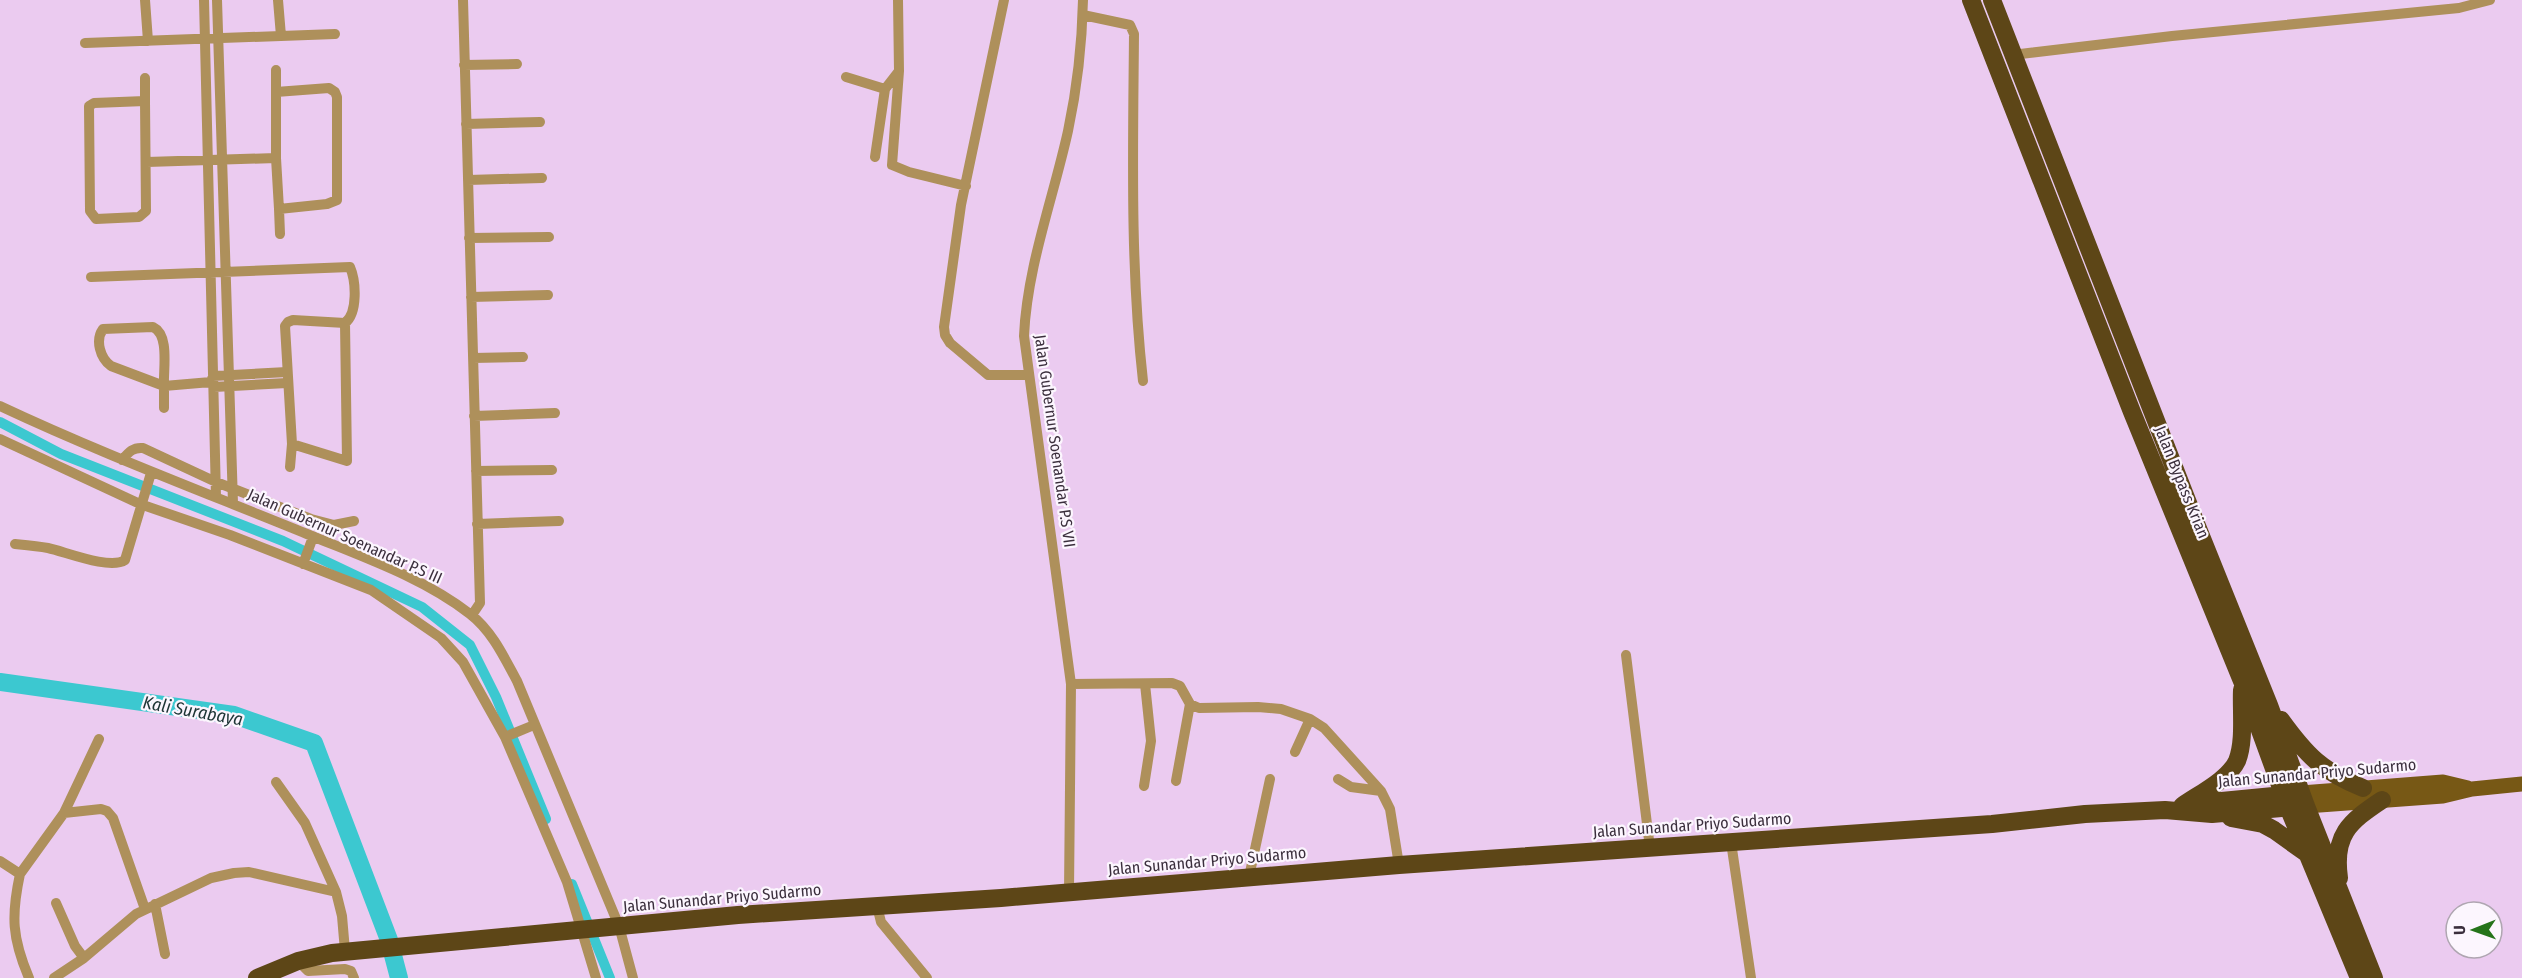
<svg xmlns="http://www.w3.org/2000/svg" width="2522" height="978" font-family="'Fira Sans Condensed',sans-serif">
	<rect width="100%" height="100%" fill="#ebcbf0"/>
	<g fill="none" stroke-linecap="round" stroke-linejoin="round">
		<!-- canal -->
		<path stroke="#3cc8d0" stroke-width="10" d="M 0,422 L 61,454 L 283,541 L 422,607 L 470,645 L 496,697 L 546,819
			M 572,884 L 610,978"/>
		<!-- river -->
		<path stroke="#3cc8d0" stroke-width="18" d="M 0,682 L 234,715 L 314,743 L 389,940 L 399,978"/>
		<!-- street -->
		<path stroke="#ae905b" stroke-width="10" d="M 145,0 L 148,41
			M 204,0 L 216,497
			M 217,0 L 233,503
			M 278,0 L 281,36
			M 463,0 L 480,603 L 472,615
			M 1004,0 L 961,205 L 944,327 L 945,335 L 950,343 L 988,375 L 1028,375
			M 1083,15 L 1130,25 L 1134,34 C 1133,150 1130,265 1143,381
			M 85,43 L 335,34
			M 2012,55 L 2172,36 L 2459,8 L 2490,0
			M 464,65 L 517,64
			M 899,71 L 892,165 L 909,172 L 966,186
			M 846,77 L 885,89
			M 145,78 L 145,101
			M 276,92 L 329,88 L 335,92 L 337,97 L 337,200 L 327,204 L 279,209 L 280,234
			M 145,101 L 146,211 L 139,217 L 96,219 L 90,211 L 89,106 L 94,103 Z
			M 466,124 L 540,122
			M 875,157 L 885,89 L 899,71 L 898,0
			M 276,158 L 279,209
			M 147,162 L 276,158 L 276,70
			M 468,180 L 542,178
			M 469,238 L 549,237
			M 91,277 L 350,267 C 356,281 358,313 345,323 L 347,461 L 292,444
			M 471,297 L 548,295
			M 153,327 C 170,335 163,369 164,386 L 111,366 C 100,358 95,340 103,329 Z
			M 473,358 L 523,357
			M 287,372 L 213,376 L 211,382 L 214,387 L 287,383
			M 0,406 C 100,453 204,492 307,534 C 363,557 422,577 470,614 C 492,631 504,657 517,681 L 619,926 L 633,978
			M 164,408 L 164,386 L 211,382
			M 474,416 L 555,413
			M 0,439 L 140,504 L 230,535 L 371,590 L 441,638 L 463,662 L 505,737 L 567,882 L 596,978
			M 122,460 C 129,452 133,447 143,448 L 216,482 L 311,519 L 334,525 L 354,521
			M 290,467 L 292,444 L 285,326 L 288,322 L 293,320 L 345,323
			M 476,471 L 552,470
			M 477,524 L 559,521
			M 15,544 C 26,545 38,546 48,548 C 66,552 110,570 125,560 L 151,473
			M 303,564 L 313,537
			M 1626,655 L 1650,848
			M 1071,684 L 1172,683 L 1180,686 L 1190,704 L 1199,708 L 1258,707 L 1281,709 L 1310,719 L 1324,728 L 1381,791 L 1390,809 L 1399,865
			M 505,737 L 534,725
			M 1295,752 L 1310,719
			M 1338,779 L 1351,787 L 1381,791
			M 1176,781 L 1190,704
			M 276,782 L 305,823 L 336,892 L 342,916 L 345,951
			M 1144,786 L 1151,741 L 1145,684
			M 64,813 L 101,809 L 107,811 L 113,818 L 145,909
			M 1731,842 L 1751,978
			M 0,861 L 20,874 C 11,916 12,938 29,978
			M 20,874 L 64,813 L 99,739
			M 1249,877 L 1270,779
			M 1069,892 L 1071,684 L 1024,336 C 1027,267 1053,199 1068,131 C 1077,89 1082,44 1083,0
			M 56,903 L 75,946 L 84,958
			M 155,904 L 165,954
			M 877,906 L 881,922 L 927,978
			M 298,961 L 308,971 L 345,969 L 351,971 L 354,978
			M 54,978 L 84,958 L 136,914 L 211,878 L 234,873 L 249,872 L 336,892"/>
		<!-- primary -->
		<path stroke="#775815" stroke-width="15" d="M 2301,793 L 2443,782 L 2468,788
			M 2306,806 L 2443,796 L 2472,789 L 2522,784"/>
		<!-- highway -->
		<path stroke="#5d4617" stroke-width="18" d="M 1971,0 L 2132,412 L 2242,681 L 2288,807 L 2359,978
			M 1992,0 L 2197,526 L 2269,705 L 2306,806 L 2374,978
			M 2281,720 C 2307,756 2322,771 2363,788
			M 2201,803 L 2293,794
			M 2182,806 C 2199,794 2228,780 2237,761 C 2245,741 2241,712 2242,690
			M 2231,818 L 2263,824 L 2274,830 L 2309,855
			M 2339,878 C 2333,835 2349,822 2382,800
			M 257,978 L 298,961 L 332,953 L 738,915 L 1001,898 L 1399,865 L 1992,824 L 2085,814 L 2165,810 L 2212,814 L 2306,806"/>
	</g>
	<g text-anchor="middle" dominant-baseline="central" stroke-width="4.5" stroke-linejoin="round" paint-order="stroke">
		<!-- street labels -->
		<g font-size="16" fill="#3b2f3d" stroke="#fcf6fe">
			<text transform="translate(1055 441) rotate(82)">Jalan Gubernur Soenandar P.S VII</text>
			<text transform="translate(2182 482) rotate(68)">Jalan Bypass Krian</text>
			<text transform="translate(345 536) rotate(24)">Jalan Gubernur Soenandar P.S III</text>
			<text transform="translate(2317 773) rotate(-5)">Jalan Sunandar Priyo Sudarmo</text>
			<text transform="translate(1692 825) rotate(-4)">Jalan Sunandar Priyo Sudarmo</text>
			<text transform="translate(1207 861) rotate(-5)">Jalan Sunandar Priyo Sudarmo</text>
			<text transform="translate(722 898) rotate(-5)">Jalan Sunandar Priyo Sudarmo</text>
		</g>
		<!-- water labels -->
		<g font-size="18" font-style="italic" fill="#1e3536" stroke="#fcf6fe">
			<text transform="translate(193 711) rotate(10)">Kali Surabaya</text>
		</g>
	</g>
	<!-- north arrow -->
	<g transform="translate(2474 930) rotate(269)"><circle r="28" fill="#fcf6fe" stroke="#afa6b1" stroke-width="1.5"/>
	<path d="M0-4.5L10 22L0 15L-10 22Z" fill="#25731a"/>
	<text y="-9" font-size="16" font-weight="bold" text-anchor="middle" fill="#3b2f3d">U</text>
	</g>
</svg>
